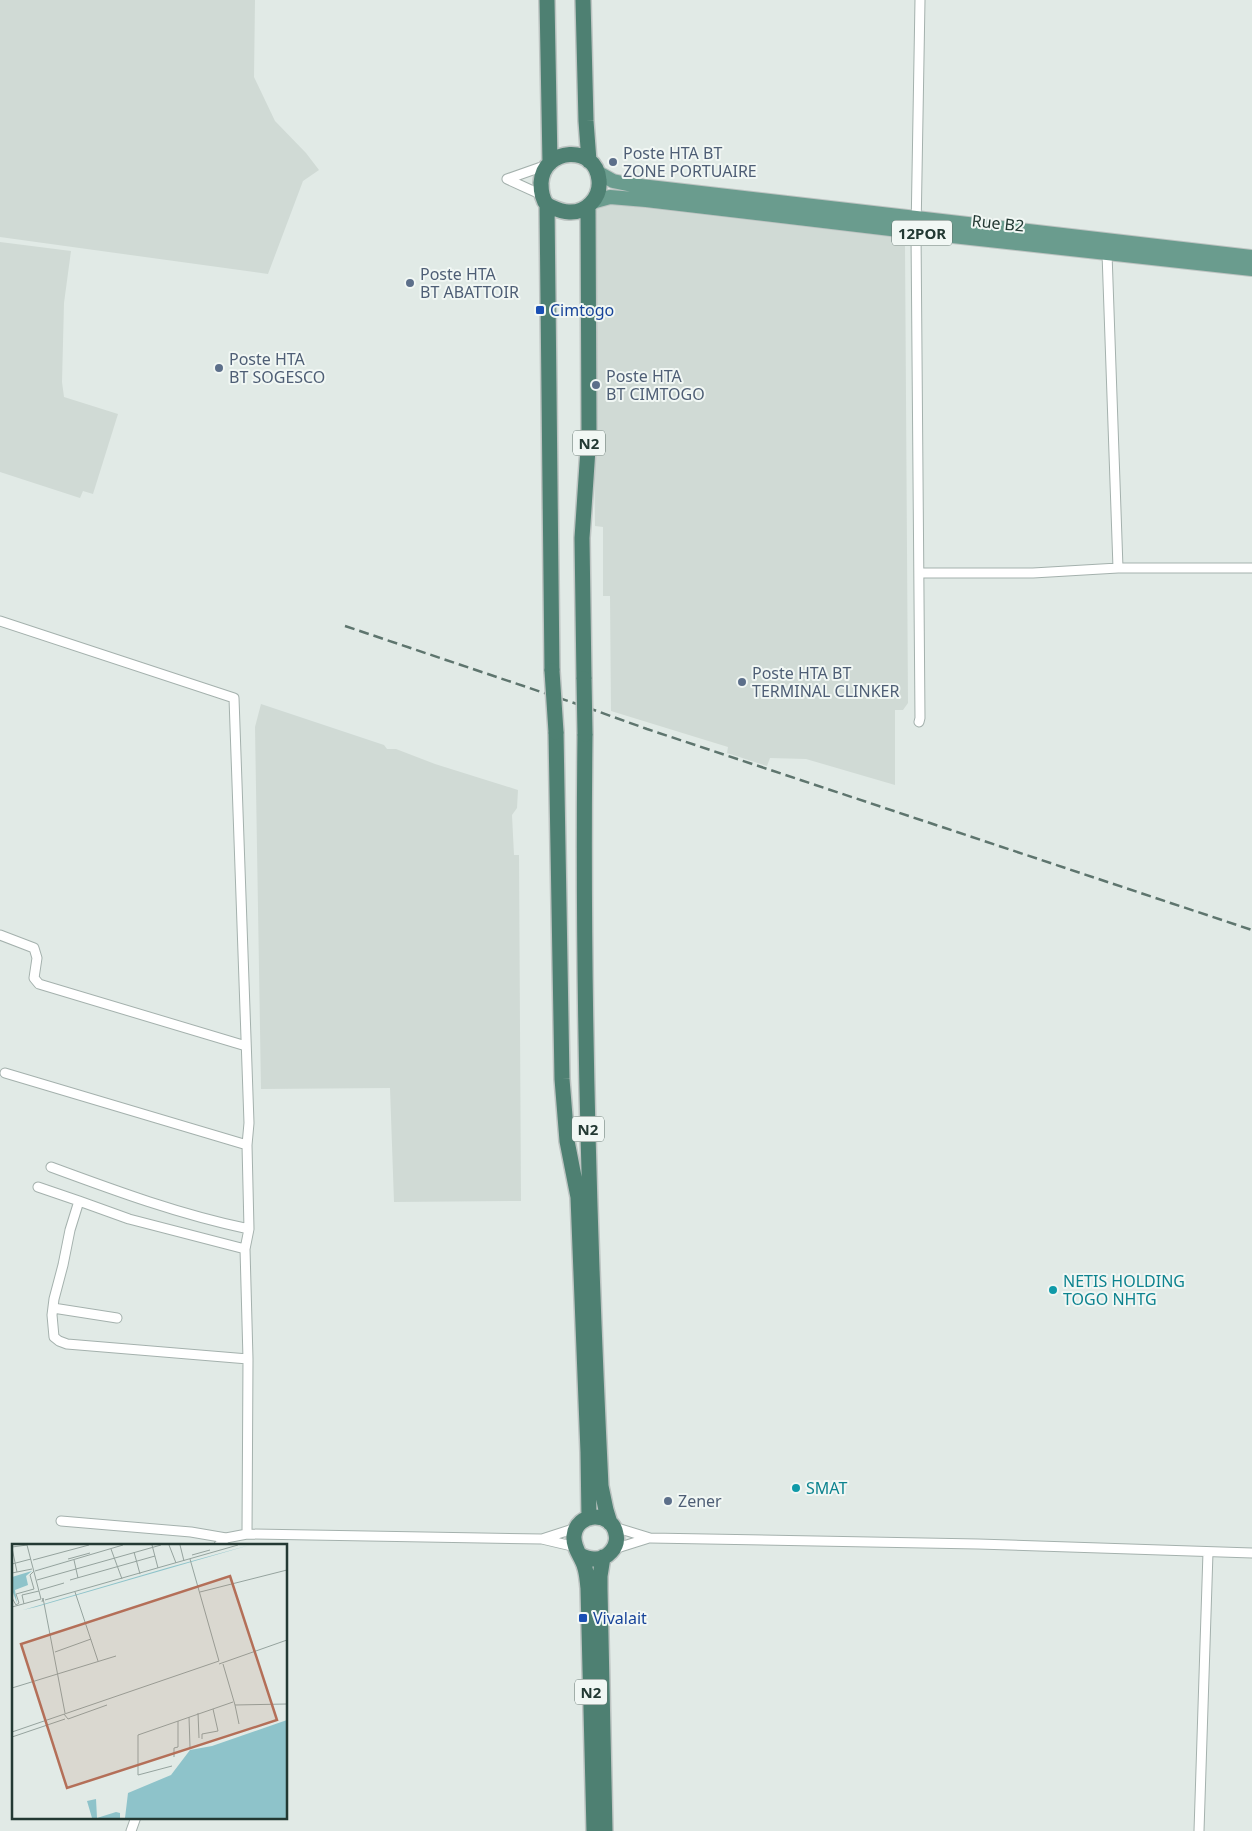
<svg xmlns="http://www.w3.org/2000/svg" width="1252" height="1831" font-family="'Noto Sans',sans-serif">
	<rect width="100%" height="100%" fill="#e1eae6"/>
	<!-- built -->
	<path fill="#d0dad5" d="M 0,0 L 255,0 L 254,77 L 275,121 L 306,153 L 319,170 L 303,181 L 268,274 L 0,237 Z
		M 605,202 L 636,207 L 900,238 L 905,245 L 908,703 L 903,710 L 895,710 L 895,785 L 806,759 L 770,758 L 767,766 L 727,753 L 728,747 L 611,711 L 610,596 L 603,596 L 603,527 L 595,526 L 591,212 Z
		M 0,242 L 71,251 L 64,303 L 62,382 L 64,397 L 118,414 L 93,494 L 83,491 L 80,498 L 0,472 Z
		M 261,704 L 384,745 L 387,749 L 396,749 L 435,764 L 518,790 L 517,808 L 512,815 L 514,855 L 519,855 L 521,1201 L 394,1202 L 390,1088 L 261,1089 L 255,727 Z"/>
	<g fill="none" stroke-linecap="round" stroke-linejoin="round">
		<defs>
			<path id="minor" d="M 507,179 L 547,165
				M 507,179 L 542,195
				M 1107,253 L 1118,568
				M 920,573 L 1033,573 L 1118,568 L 1252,568
				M 0,621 L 234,698 L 249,1123 L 247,1145 L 249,1229 L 245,1249 L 248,1359 L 247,1534
				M 919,722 L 920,718 L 916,232 L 920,0
				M 0,935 L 34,948 L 37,958 L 34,978 L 39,984 L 246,1046
				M 5,1073 L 247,1145
				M 51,1167 C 116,1191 181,1215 249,1229
				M 38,1187 L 79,1201 L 70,1230 L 63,1265 L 54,1299 L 52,1315 L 54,1337 L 59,1341 L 67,1344 L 248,1359
				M 79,1201 L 129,1219 L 245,1249
				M 53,1308 L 117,1318
				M 61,1521 L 191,1532 L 226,1538
				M 614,1527 L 650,1538 L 978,1544 L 1252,1553
				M 542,1539 L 576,1528
				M 219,1545 L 226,1538 L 247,1534 L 542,1539 L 576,1547
				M 614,1549 L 649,1538
				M 131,1831 L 136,1817
				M 1199,1831 L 1208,1552"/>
			<path id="primary" d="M 597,172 L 613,181 L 632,185 L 1252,257
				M 592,202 L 610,197 L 646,200 L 916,232 L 1252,269"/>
			<path id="trunk" d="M 547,0 L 550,163
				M 583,0 L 586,121 L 589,161
				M 547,205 C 554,208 561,212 569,212 C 586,213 601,198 599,180 C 596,144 543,147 541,183 C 541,192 542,199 547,205 L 552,671
				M 584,679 L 582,538 L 589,434 L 588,206
				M 556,732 L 562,1079 L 567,1141 L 578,1197 L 588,1452 L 589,1518
				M 585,734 C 582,985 589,1236 601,1486 L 606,1510 L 610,1523
				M 580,1555 C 584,1557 589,1559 594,1559 C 607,1560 619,1547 616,1534 C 612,1510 576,1512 574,1536 C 573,1547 581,1556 584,1565 C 587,1573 587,1580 588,1588 L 594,1831
				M 603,1557 L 600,1576 L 600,1589 L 605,1831"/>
		</defs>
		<!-- minor casing -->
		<use href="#minor" stroke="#a4b1ad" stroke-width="11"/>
		<!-- primary casing -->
		<use href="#primary" stroke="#bdc4c2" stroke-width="16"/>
		<!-- trunk casing -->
		<use href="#trunk" stroke="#bdc4c2" stroke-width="18"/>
		<!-- minor -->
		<use href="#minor" stroke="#fff" stroke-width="9"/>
		<!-- primary -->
		<use href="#primary" stroke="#6a9c8e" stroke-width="14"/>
		<!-- trunk -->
		<use href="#trunk" stroke="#4e8072" stroke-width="15"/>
		<!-- rail -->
		<path stroke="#5e756e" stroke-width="2.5" stroke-dasharray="10 5" stroke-linecap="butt" d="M 345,626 L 580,705 L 647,729 L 1252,930"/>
		<defs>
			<path id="trunk-bridge" d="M 552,671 L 556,732
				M 584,679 L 585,734"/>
		</defs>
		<!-- trunk-bridge casing -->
		<use href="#trunk-bridge" stroke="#bdc4c2" stroke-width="18" stroke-linecap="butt"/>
		<!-- trunk-bridge -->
		<use href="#trunk-bridge" stroke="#4e8072" stroke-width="15"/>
	</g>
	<!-- markers -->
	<g fill="#5c6f8a" stroke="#f1f7f4" stroke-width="2">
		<circle cx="613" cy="162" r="5"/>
		<circle cx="410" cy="283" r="5"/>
		<circle cx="219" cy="368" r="5"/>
		<circle cx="596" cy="385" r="5"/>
		<circle cx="742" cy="682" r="5"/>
		<circle cx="668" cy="1501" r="5"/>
	</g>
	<g fill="#1a4fb4" stroke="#f1f7f4" stroke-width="2">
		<rect x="535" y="305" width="10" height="10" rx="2.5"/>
		<rect x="578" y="1613" width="10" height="10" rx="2.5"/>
	</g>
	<g fill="#0f9aa8" stroke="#f1f7f4" stroke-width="2">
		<circle cx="1053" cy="1290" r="5"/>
		<circle cx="796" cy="1488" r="5"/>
	</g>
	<g text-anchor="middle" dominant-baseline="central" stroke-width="4" stroke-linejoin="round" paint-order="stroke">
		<!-- shield labels -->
		<g fill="#f1f7f4" stroke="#61726d" stroke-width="1">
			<rect x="892" y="220.5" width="60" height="25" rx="4"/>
			<rect x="573" y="430.5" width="32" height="25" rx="4"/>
			<rect x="572" y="1116.5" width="32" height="25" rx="4"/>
			<rect x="575" y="1679.5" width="32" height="25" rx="4"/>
		</g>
		<g font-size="15" font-weight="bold" fill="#233933">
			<text x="922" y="233">12POR</text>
			<text x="589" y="443">N2</text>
			<text x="588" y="1129">N2</text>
			<text x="591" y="1692">N2</text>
		</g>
		<!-- service labels -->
		<g font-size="16" fill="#4e5e75" stroke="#f1f7f4" text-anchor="start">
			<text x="623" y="153">Poste HTA BT<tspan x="623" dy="18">ZONE PORTUAIRE</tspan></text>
			<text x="420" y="274">Poste HTA<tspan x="420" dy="18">BT ABATTOIR</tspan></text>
			<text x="229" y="359">Poste HTA<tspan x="229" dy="18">BT SOGESCO</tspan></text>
			<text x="606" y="376">Poste HTA<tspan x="606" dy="18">BT CIMTOGO</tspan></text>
			<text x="752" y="673">Poste HTA BT<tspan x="752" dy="18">TERMINAL CLINKER</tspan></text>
			<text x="678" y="1501">Zener</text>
		</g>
		<!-- street labels -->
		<g font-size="16" fill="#233933" stroke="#f1f7f4">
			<text transform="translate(998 223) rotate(6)">Rue B2</text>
		</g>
		<!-- transit labels -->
		<g font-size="16" fill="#164399" stroke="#f1f7f4" text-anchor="start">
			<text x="550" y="310">Cimtogo</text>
			<text x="593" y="1618">Vivalait</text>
		</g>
		<!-- culture labels -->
		<g font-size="16" fill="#0d838f" stroke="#f1f7f4" text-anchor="start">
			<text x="1063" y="1281">NETIS HOLDING<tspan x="1063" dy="18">TOGO NHTG</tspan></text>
			<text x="806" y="1488">SMAT</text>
		</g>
	</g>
	<!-- overview -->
	<g transform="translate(12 1544)">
		<rect width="275" height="275" fill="#e1eae6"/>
		<path d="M 238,1 L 24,63 L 11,66 L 158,23 ZM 76,10 L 20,27 L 14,32 L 16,41 L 3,46 L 5,59 L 0,46 L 0,33 ZM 275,176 L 275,274 L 113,274 L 116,249 L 159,231 L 178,206 L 200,202 ZM 84,255 L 85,274 L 104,268 L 108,269 L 108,274 L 80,274 L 75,257 Z" fill="#8ec3ca"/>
		<path fill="none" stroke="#95a39e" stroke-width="1" d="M 15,1 L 29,55M 140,1 L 146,24M 157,1 L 164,19M 168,1 L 172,17M 0,3 L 15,1M 0,4 L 5,28M 99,5 L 110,35M 122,8 L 128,30M 180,11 L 198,6M 56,15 L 78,9M 178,15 L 207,117M 21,16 L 77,1M 62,16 L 66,34M 0,20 L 19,15M 23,27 L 111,1M 0,29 L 20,25M 25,36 L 149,1M 58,36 L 143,12M 28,46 L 52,39M 63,48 L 86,117M 188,48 L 275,26M 0,54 L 4,61 L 7,59 L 4,50 L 22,45 L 18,31 L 22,27M 33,56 L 226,1M 30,58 L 31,54 L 53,169M 12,60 L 10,51 L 27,47M 0,63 L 29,55M 43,108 L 79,95M 207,120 L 275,96M 211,120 L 223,161 L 275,160M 0,144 L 104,112M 223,161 L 227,180M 186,169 L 187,194M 52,170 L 56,175 L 95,161M 177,173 L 178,203M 0,188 L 207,117M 0,193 L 53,175M 190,195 L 190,190 L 206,187 L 201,165M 162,213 L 162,204 L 166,203 L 166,177M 160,222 L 126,231 L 126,191 L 221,158"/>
		<path fill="#b46f58" fill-opacity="0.15" stroke="#b46f58" stroke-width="2.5" d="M 218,32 L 265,176 L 55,244 L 9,100 Z"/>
		<rect width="275" height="275" fill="none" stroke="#233933" stroke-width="2.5"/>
	</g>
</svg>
